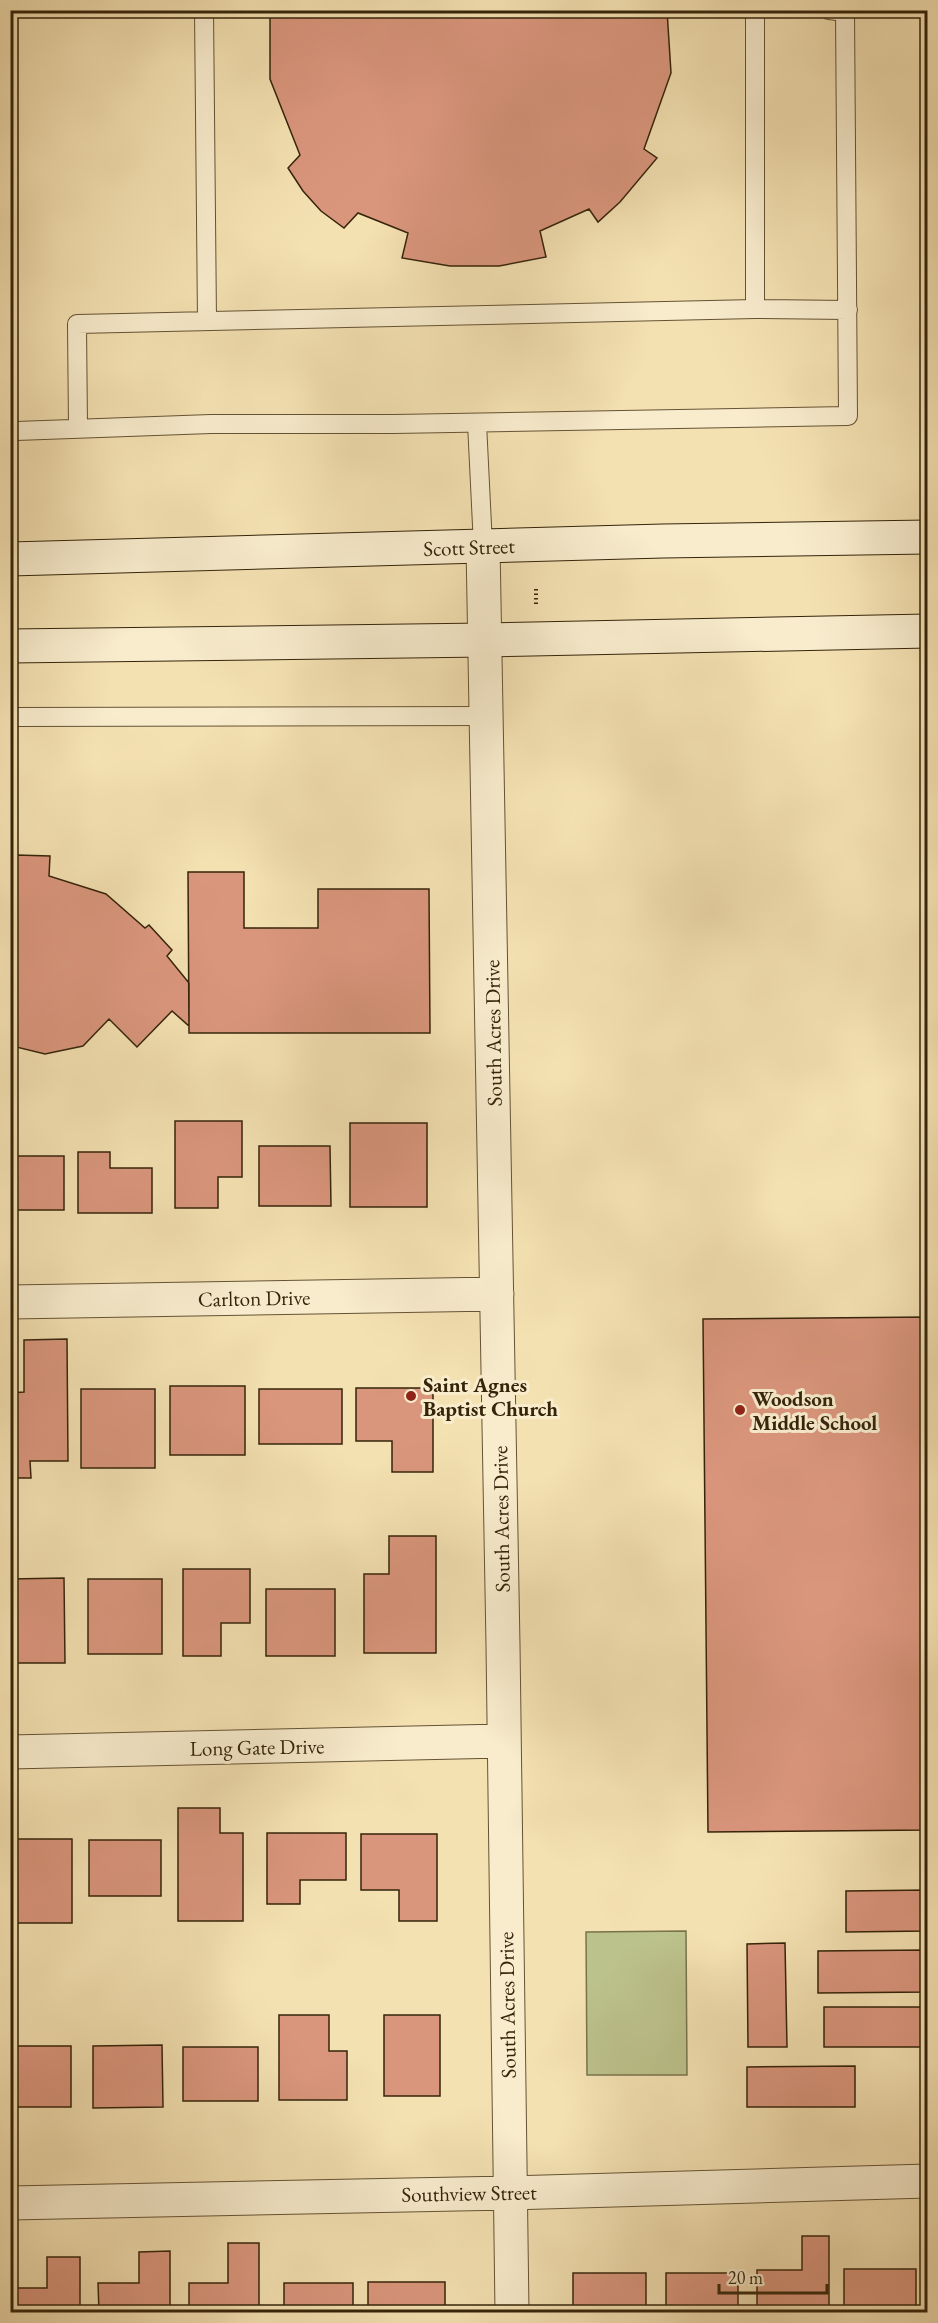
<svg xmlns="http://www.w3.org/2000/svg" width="938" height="2323" font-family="'EB Garamond',serif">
	<rect width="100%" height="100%" fill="#f4e1b2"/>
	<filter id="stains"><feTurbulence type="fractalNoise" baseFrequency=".00333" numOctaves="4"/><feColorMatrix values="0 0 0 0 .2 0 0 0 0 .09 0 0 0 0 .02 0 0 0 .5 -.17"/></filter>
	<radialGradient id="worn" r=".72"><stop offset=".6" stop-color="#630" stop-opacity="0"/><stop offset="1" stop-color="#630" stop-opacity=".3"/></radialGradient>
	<!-- green -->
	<path fill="#bcc28c" stroke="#78734b" stroke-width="1.5" d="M 686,1931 L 687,2075 L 587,2075 L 586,1932 Z"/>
	<!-- building -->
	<path fill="#da967d" stroke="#35240a" stroke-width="1.5" d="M 270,10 L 667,10 L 671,73 L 644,149 L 657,158 L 620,202 L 598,222 L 589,209 L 540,231 L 546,257 L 499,266 L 450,266 L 402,258 L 408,233 L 358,213 L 344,228 L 321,211 L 303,191 L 288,168 L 300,155 L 270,79 Z
		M 16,855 L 50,856 L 49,876 L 106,894 L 145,928 L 149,925 L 172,950 L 167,956 L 189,983 L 189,1026 L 172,1011 L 137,1047 L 109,1019 L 83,1046 L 45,1054 L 12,1046 L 10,876 L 16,875 Z
		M 188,872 L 244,872 L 244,928 L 318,928 L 318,889 L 429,889 L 430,1033 L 189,1033 Z
		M 175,1121 L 242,1121 L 242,1177 L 218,1177 L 218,1208 L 175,1208 Z
		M 350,1123 L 427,1123 L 427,1207 L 350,1207 Z
		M 259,1146 L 330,1146 L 331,1206 L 259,1206 Z
		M 78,1152 L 110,1152 L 110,1168 L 152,1168 L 152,1213 L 78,1213 Z
		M 10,1156 L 64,1156 L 64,1210 L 10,1210 Z
		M 928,1317 L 928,1830 L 708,1832 L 703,1319 Z
		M 67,1339 L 68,1461 L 30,1461 L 31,1478 L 10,1478 L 10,1393 L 24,1392 L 24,1340 Z
		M 170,1386 L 245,1386 L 245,1455 L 170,1455 Z
		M 356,1388 L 433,1388 L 433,1472 L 392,1472 L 392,1441 L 356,1441 Z
		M 81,1389 L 155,1389 L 155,1468 L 81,1468 Z
		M 259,1389 L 342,1389 L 342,1444 L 259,1444 Z
		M 389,1536 L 436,1536 L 436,1653 L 364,1653 L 364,1574 L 389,1574 Z
		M 183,1569 L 250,1569 L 250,1623 L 221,1623 L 221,1656 L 183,1656 Z
		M 64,1578 L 65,1663 L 10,1663 L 10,1579 Z
		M 88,1579 L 162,1579 L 162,1654 L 88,1654 Z
		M 266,1589 L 335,1589 L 335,1656 L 266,1656 Z
		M 178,1808 L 220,1808 L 220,1833 L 243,1833 L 243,1921 L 178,1921 Z
		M 267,1833 L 346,1833 L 346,1880 L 300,1880 L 300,1904 L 267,1904 Z
		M 361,1834 L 437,1834 L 437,1921 L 399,1921 L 399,1890 L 361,1890 Z
		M 10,1839 L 72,1839 L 72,1923 L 10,1923 Z
		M 89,1840 L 161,1840 L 161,1896 L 89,1896 Z
		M 928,1890 L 928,1931 L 846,1932 L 846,1891 Z
		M 785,1943 L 787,2047 L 748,2047 L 747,1944 Z
		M 928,1950 L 928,1992 L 818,1993 L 818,1951 Z
		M 824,2007 L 928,2007 L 928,2047 L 824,2047 Z
		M 279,2015 L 329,2015 L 329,2051 L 347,2051 L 347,2100 L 279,2100 Z
		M 384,2015 L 440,2015 L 440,2096 L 384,2096 Z
		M 162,2045 L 163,2107 L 93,2108 L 93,2046 Z
		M 10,2046 L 71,2046 L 71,2107 L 10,2107 Z
		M 183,2047 L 258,2047 L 258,2101 L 183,2101 Z
		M 855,2066 L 855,2107 L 747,2107 L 747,2067 Z
		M 802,2236 L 829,2236 L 829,2312 L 757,2312 L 757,2270 L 802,2270 Z
		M 228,2243 L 259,2243 L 259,2312 L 189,2312 L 189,2283 L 228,2283 Z
		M 170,2251 L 170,2312 L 99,2312 L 98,2283 L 139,2283 L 139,2252 Z
		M 47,2257 L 80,2257 L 80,2312 L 10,2312 L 10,2288 L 47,2288 Z
		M 844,2269 L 916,2269 L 916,2312 L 844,2312 Z
		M 573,2273 L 646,2273 L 646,2312 L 573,2312 Z
		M 666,2273 L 738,2273 L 738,2312 L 666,2312 Z
		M 368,2282 L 445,2282 L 445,2312 L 368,2312 Z
		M 284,2283 L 353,2283 L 353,2312 L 284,2312 Z"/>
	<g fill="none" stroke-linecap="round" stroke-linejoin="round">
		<defs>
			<path id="lane" d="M 204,10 L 207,321
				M 755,309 L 848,310
				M 477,423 L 483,546
				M 78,428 L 77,324 L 755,309 L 755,10
				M 10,434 L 16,431 L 211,424 L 394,424 L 848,416 L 845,12 L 829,10
				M 10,717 L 487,716"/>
			<path id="street" d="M 483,546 L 503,1645 L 512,2312
				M 10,1302 L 497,1294
				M 10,1752 L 503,1741
				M 10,2203 L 509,2193 L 928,2181"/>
			<path id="secondary" d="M 10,559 L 663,541 L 928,537
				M 10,646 L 485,640 L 928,631"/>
		</defs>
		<!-- lane casing -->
		<use href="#lane" stroke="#655334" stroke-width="20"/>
		<!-- street casing -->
		<use href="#street" stroke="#655334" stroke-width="35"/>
		<!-- secondary casing -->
		<use href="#secondary" stroke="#35240a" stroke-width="35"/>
		<!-- path -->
		<path stroke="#35240a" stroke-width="4" stroke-dasharray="1.5 3" stroke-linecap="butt" d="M 536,589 L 536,604"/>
		<!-- lane -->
		<use href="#lane" stroke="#f8eccd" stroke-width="18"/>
		<!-- street -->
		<use href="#street" stroke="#f8eccd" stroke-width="33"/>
		<!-- secondary -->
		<use href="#secondary" stroke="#f8eccd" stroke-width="33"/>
	</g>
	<!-- markers -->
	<g fill="#8f2418" stroke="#f8eccd" stroke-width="2">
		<circle cx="411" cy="1396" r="6"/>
		<circle cx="740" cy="1410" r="6"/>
	</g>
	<g text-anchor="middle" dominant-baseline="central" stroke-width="6" stroke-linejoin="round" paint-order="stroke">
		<!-- street labels -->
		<g font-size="21" fill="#35240a" stroke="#f8eccd">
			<text transform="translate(469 547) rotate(-2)">Scott Street</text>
			<text transform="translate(493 1033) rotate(-91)">South Acres Drive</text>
			<text transform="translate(254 1298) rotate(-1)">Carlton Drive</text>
			<text transform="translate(501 1519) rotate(-91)">South Acres Drive</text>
			<text transform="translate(257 1747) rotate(-1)">Long Gate Drive</text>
			<text transform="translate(507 2005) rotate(-91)">South Acres Drive</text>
			<text transform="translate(469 2193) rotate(-1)">Southview Street</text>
		</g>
		<!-- poi labels -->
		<g font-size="21" font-weight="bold" fill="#35240a" stroke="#f8eccd" text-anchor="start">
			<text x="423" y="1384">Saint Agnes<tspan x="423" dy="24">Baptist Church</tspan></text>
			<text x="752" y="1398">Woodson<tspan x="752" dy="24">Middle School</tspan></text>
		</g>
	</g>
	<!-- margin -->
	<rect width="938" height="2323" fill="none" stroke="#f4e1b2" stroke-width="36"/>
	<rect x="12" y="12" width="914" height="2299" fill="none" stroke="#35240a" stroke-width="3"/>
	<rect x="18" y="18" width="902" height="2287" fill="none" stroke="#35240a" stroke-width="1.5"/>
	<!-- scale -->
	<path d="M719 2284v9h108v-9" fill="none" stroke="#35240a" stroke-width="3"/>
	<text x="728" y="2284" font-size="18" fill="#35240a" stroke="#f8eccd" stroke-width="4.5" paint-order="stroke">20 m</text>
	<rect width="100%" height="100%" filter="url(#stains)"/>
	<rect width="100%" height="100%" fill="url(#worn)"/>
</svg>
